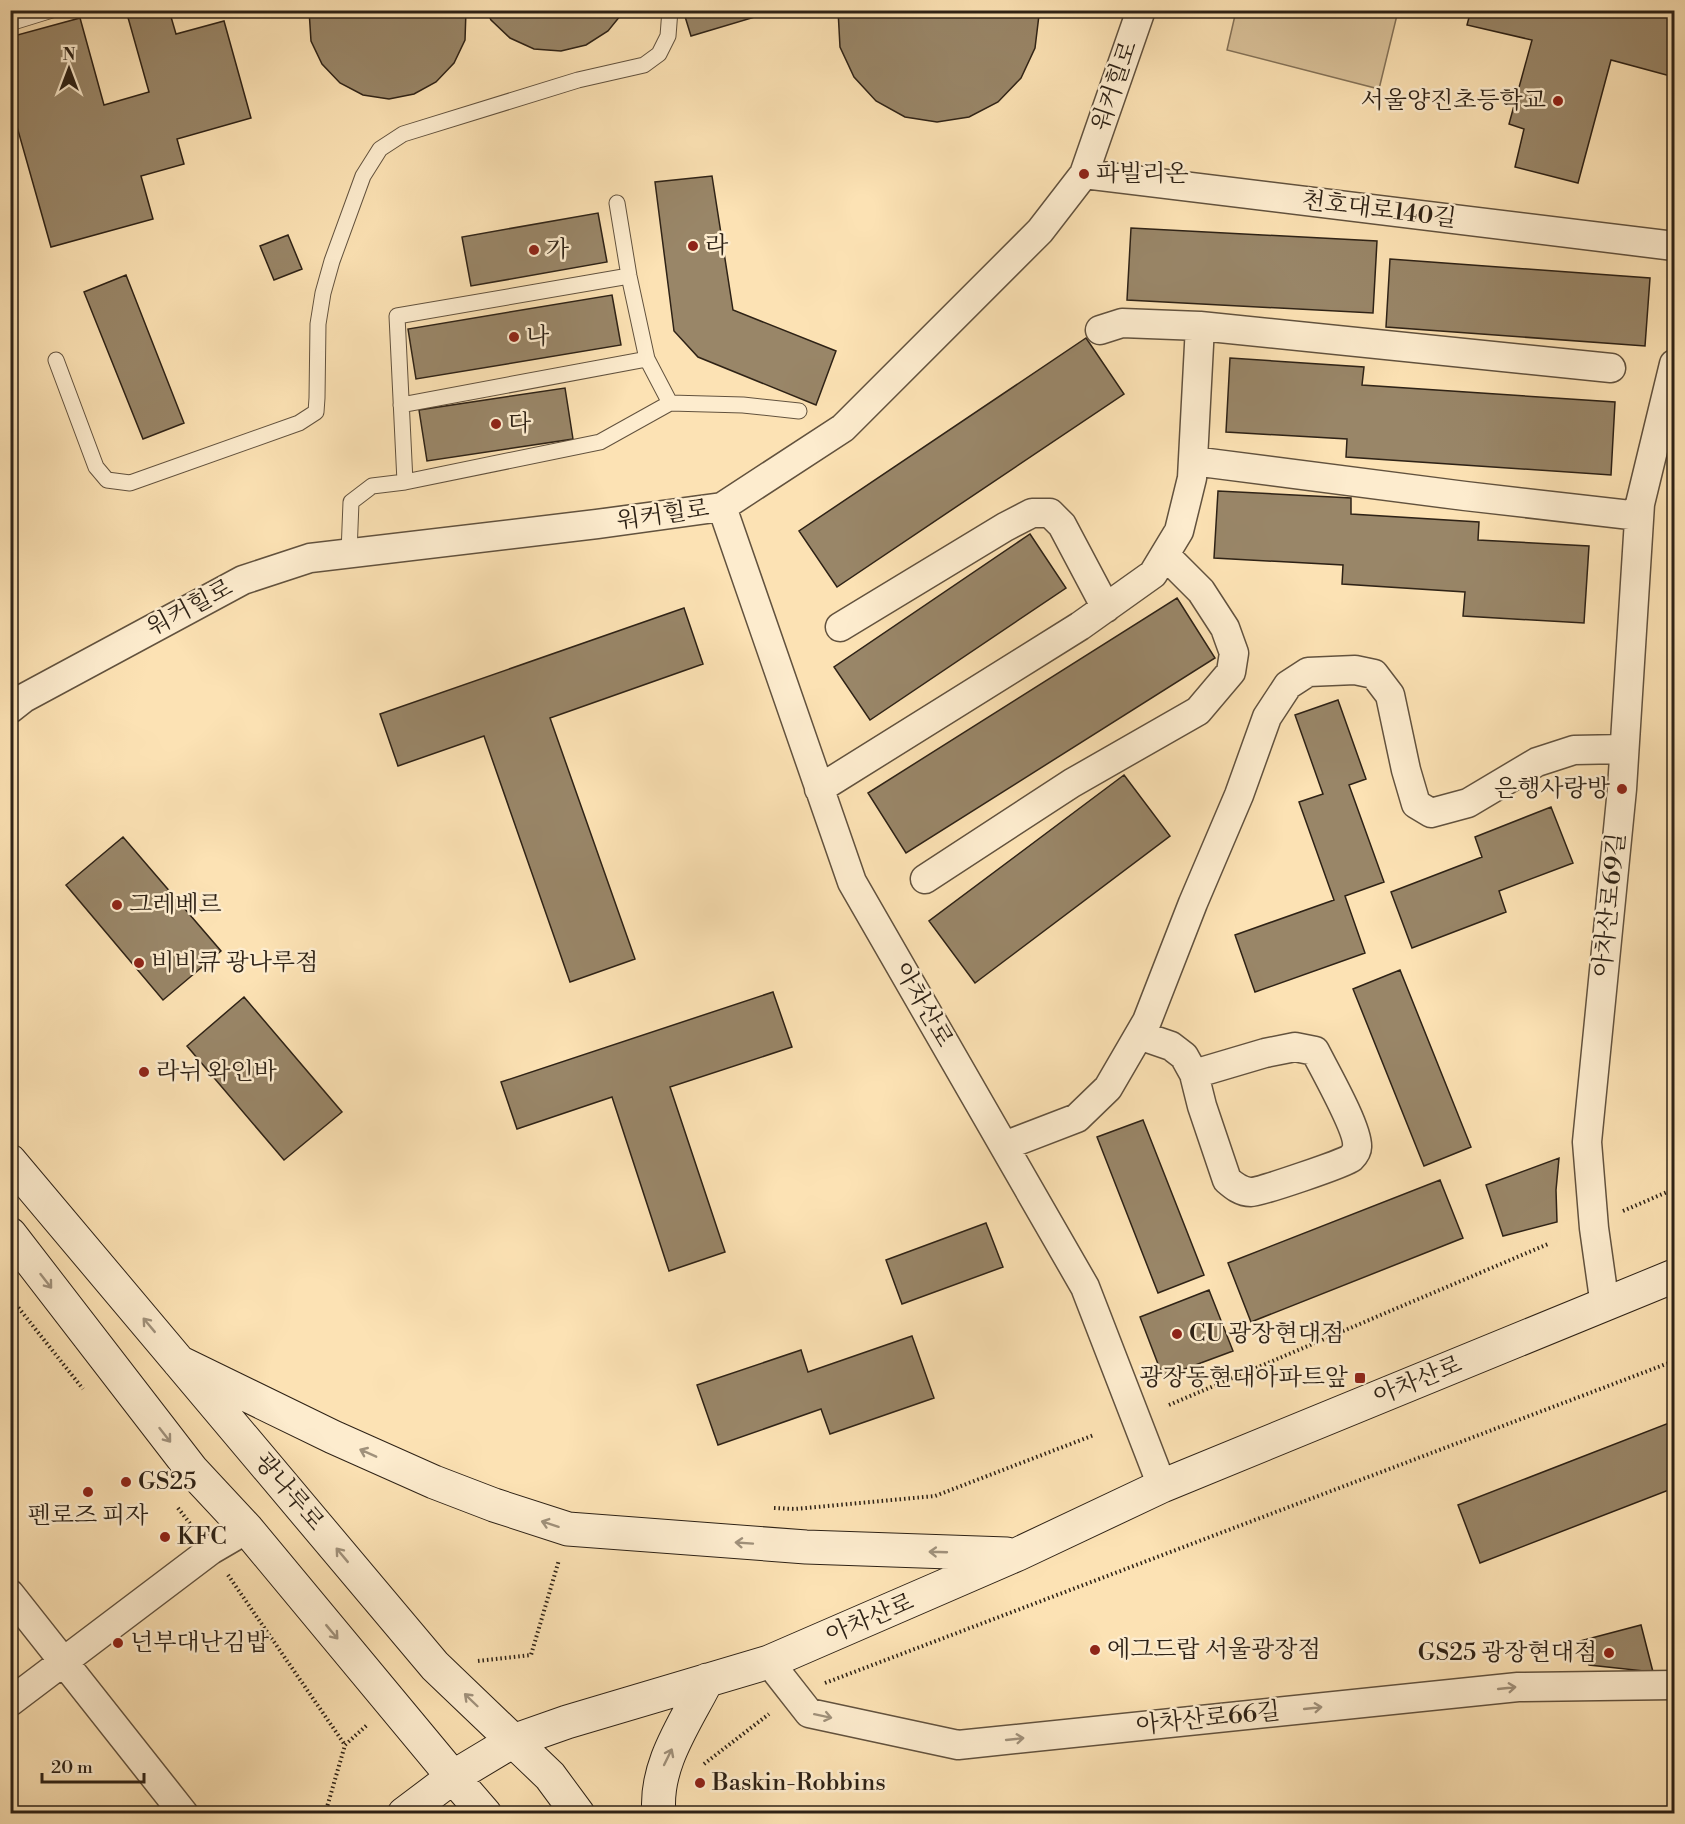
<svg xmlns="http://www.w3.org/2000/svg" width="1685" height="1824" font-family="'Libre Bodoni','Noto Serif KR',serif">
	<rect width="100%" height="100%" fill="#fce2b4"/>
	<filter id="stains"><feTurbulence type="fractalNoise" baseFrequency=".00333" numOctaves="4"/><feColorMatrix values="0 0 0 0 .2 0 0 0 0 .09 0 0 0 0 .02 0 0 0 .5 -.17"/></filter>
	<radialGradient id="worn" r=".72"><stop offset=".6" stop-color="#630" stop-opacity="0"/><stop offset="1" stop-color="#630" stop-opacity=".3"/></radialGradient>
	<!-- green -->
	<path fill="#d9c199" stroke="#847258" stroke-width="1.5" d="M 1236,11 L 1398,11 L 1379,89 L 1227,50 Z"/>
	<!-- building -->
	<path fill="#998668" stroke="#2e2216" stroke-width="1.5" d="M 141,10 L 169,10 L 176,34 L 224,21 L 251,118 L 177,139 L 184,164 L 141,176 L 153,219 L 51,247 L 10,102 L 10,37 L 80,18 L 104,105 L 149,92 L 127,14 Z
		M 309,10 L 466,10 L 465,40 L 454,63 L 436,82 L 414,94 L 389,99 L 363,95 L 340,83 L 322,64 L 311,41 Z
		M 486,10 L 625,10 L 608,31 L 586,45 L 561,51 L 534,49 L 510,38 L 491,20 Z
		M 683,10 L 778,10 L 691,36 Z
		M 838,10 L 1038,10 L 1039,15 L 1035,48 L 1021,78 L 998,102 L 969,117 L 937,122 L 905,117 L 876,101 L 854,77 L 840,47 Z
		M 1471,10 L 1674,10 L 1674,77 L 1611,60 L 1578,183 L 1515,167 L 1524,129 L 1509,124 L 1532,40 L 1467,25 Z
		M 712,176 L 733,310 L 836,351 L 816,405 L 698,357 L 674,331 L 655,182 Z
		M 598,213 L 607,262 L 471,286 L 462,237 Z
		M 1131,228 L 1377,241 L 1373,313 L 1127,300 Z
		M 288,235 L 302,269 L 274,280 L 260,246 Z
		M 1390,259 L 1650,278 L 1645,346 L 1386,327 Z
		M 126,275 L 184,423 L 143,439 L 84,292 Z
		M 612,295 L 621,345 L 416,379 L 408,329 Z
		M 1086,338 L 1124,394 L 837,587 L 799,531 Z
		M 1230,358 L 1364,367 L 1362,385 L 1615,402 L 1611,475 L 1346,457 L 1347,439 L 1226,432 Z
		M 565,388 L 573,439 L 427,461 L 419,410 Z
		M 1218,491 L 1351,498 L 1351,514 L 1479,522 L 1478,540 L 1589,546 L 1584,623 L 1463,616 L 1465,592 L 1342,584 L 1343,565 L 1214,558 Z
		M 1030,534 L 1066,588 L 870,720 L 834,667 Z
		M 1177,598 L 1215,658 L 906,853 L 868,793 Z
		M 684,608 L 703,664 L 550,718 L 635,959 L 570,982 L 484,736 L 398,766 L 380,714 Z
		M 1338,700 L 1366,779 L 1349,785 L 1384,882 L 1345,896 L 1365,953 L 1255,992 L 1235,935 L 1334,900 L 1299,802 L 1323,794 L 1295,715 Z
		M 1124,775 L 1170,836 L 975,983 L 929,921 Z
		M 1551,807 L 1573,863 L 1499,891 L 1506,912 L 1412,948 L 1391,892 L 1482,857 L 1475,837 Z
		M 123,837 L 221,951 L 163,1000 L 66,885 Z
		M 1400,970 L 1471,1147 L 1424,1166 L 1353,989 Z
		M 773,992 L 792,1047 L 670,1087 L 725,1252 L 669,1271 L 612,1097 L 517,1129 L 501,1082 Z
		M 244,997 L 342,1112 L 284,1160 L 187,1046 Z
		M 1143,1120 L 1204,1275 L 1158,1293 L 1097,1137 Z
		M 1559,1158 L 1556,1190 L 1557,1222 L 1503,1236 L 1486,1185 Z
		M 1440,1180 L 1463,1238 L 1251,1322 L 1228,1263 Z
		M 986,1223 L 1003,1267 L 902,1304 L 886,1260 Z
		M 1209,1290 L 1233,1351 L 1163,1377 L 1140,1317 Z
		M 912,1336 L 934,1398 L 830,1434 L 821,1409 L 718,1445 L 697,1385 L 801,1350 L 808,1372 Z
		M 1674,1421 L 1674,1488 L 1480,1563 L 1458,1505 Z
		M 1641,1625 L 1653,1672 L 1589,1665 L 1580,1641 Z"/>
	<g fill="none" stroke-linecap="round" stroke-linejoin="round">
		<defs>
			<path id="service" d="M 10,23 L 52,10
				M 617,203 L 629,276 L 647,359 L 670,403
				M 56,360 L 96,467 L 107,480 L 130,483 L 299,423 L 316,412 L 317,398 L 318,324 L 323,293 L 332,261 L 363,176 L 380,149 L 403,134 L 578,80 L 644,65 L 659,54 L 668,36 L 670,10
				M 401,405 L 647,359
				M 405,482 L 397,316 L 629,276
				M 349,553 L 351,502 L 372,486 L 405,482 L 600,442 L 670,403 L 743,405 L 799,411"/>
			<path id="minor" d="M 1084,174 L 1674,246
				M 1100,330 L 1122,323 L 1200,326
				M 1193,461 L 1465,496 L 1639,516
				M 722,507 L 852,882 L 1085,1287 L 1162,1486
				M 840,627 L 1005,527 L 1032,513 L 1050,513 L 1062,525 L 1106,608
				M 10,709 L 24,698 L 243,580 L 310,558 L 597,524 L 722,507 L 843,428 L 1040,231 L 1084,174 L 1141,10
				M 819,789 L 1080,626 L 1153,574 L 1179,531 L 1192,478 L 1200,326 L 1611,368
				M 925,879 L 1072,783 L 1198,711 L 1231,672 L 1234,653 L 1225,628 L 1201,591 L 1165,555
				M 1139,1035 L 1171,1046 L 1184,1056 L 1194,1074 L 1202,1106 L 1227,1180 C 1234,1186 1241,1192 1251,1192 C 1260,1192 1345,1163 1351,1158 C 1354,1155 1357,1151 1357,1147 C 1359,1130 1324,1069 1315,1051 L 1295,1047 L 1265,1053 L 1194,1074
				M 1004,1146 L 1077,1118 L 1108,1088 L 1147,1021 L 1193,903 L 1239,795 L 1267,717 L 1288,685 L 1308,672 L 1355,670 L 1374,674 L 1390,695 L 1406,770 L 1416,804 L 1431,813 L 1468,803 L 1537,762 L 1574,750 L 1624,749
				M 1605,1306 L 1594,1228 L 1587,1142 L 1622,789 L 1640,504 L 1674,364
				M 10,1594 L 184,1814
				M 769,1662 L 809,1713 L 958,1745 L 1518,1687 L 1674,1685
				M 10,1702 L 211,1550 L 247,1529"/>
			<path id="secondary" d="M 10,1161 L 435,1666 L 550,1776 L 578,1814
				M 10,1234 L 192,1470 L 247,1529 L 453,1777 L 485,1814
				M 179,1362 L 333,1437 L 434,1482 L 494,1505 L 568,1529 L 806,1547 L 1007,1554
				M 404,1814 L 453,1777 L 513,1741 L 567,1722 L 769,1662 L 1018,1554 L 1162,1486 L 1674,1276
				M 659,1814 C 654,1765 686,1722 707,1680"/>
		</defs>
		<!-- service casing -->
		<use href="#service" stroke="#62523e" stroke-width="17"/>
		<!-- minor casing -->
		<use href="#minor" stroke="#62523e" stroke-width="31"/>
		<!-- secondary casing -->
		<use href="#secondary" stroke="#2e2216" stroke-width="35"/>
		<!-- path -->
		<path stroke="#2e2216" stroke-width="4" stroke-dasharray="1.5 3" stroke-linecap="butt" d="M 1623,1211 L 1674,1189
			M 10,1297 L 83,1389
			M 1169,1405 L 1548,1244
			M 178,1508 L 192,1526
			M 774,1508 L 795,1509 L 935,1496 L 1094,1435
			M 228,1575 L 345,1745
			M 478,1661 L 531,1655 L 559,1560
			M 825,1683 L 1674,1361
			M 704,1764 L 769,1714
			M 325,1814 L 345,1745 L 367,1725"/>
		<!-- service -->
		<use href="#service" stroke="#fdecce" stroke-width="15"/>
		<!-- minor -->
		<use href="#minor" stroke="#fdecce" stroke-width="28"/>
		<!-- secondary -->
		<use href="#secondary" stroke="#fdecce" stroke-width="33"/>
	</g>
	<!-- one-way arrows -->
	<defs><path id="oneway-shaft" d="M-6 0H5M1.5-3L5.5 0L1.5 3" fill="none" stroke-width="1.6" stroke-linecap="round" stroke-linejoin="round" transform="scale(1.5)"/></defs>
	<g stroke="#a0917b">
		<use href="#oneway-shaft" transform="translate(46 1281) rotate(52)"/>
		<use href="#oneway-shaft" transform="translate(149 1325) rotate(-130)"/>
		<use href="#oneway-shaft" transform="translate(165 1435) rotate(52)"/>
		<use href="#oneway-shaft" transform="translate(368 1453) rotate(-156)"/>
		<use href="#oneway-shaft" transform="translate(550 1524) rotate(-162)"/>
		<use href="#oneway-shaft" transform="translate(744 1543) rotate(-176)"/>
		<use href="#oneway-shaft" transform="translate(938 1552) rotate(-178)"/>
		<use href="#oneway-shaft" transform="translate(342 1555) rotate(-130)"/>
		<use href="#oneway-shaft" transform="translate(332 1632) rotate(50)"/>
		<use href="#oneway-shaft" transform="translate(1507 1688) rotate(-6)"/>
		<use href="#oneway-shaft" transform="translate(471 1700) rotate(-136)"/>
		<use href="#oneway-shaft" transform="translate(1313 1708) rotate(-6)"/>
		<use href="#oneway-shaft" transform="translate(823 1716) rotate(12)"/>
		<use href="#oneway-shaft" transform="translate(1015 1739) rotate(-6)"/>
		<use href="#oneway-shaft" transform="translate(668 1757) rotate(-64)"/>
	</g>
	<!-- markers -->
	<g fill="#8f2418" stroke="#fdecce" stroke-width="2">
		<circle cx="1558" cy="101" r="6"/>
		<circle cx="1084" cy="174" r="6"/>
		<circle cx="693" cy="246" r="6"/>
		<circle cx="534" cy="250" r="6"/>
		<circle cx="514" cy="337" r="6"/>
		<circle cx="496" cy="424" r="6"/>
		<circle cx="1622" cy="789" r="6"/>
		<circle cx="117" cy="905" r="6"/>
		<circle cx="139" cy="963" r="6"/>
		<circle cx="144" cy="1072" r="6"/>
		<circle cx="1177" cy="1334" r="6"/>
		<rect x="1354" y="1372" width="12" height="12" rx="3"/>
		<circle cx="126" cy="1482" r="6"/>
		<circle cx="88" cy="1492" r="6"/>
		<circle cx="165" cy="1537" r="6"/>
		<circle cx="118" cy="1643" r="6"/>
		<circle cx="1095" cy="1650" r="6"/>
		<circle cx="1609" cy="1653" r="6"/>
		<circle cx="700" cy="1783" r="6"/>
	</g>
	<g text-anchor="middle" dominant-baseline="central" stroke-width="5" stroke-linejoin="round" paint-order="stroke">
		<!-- street labels -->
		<g font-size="24" fill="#2e2216" stroke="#fdecce">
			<text transform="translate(1115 86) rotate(-71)">워커힐로</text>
			<text transform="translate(1379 210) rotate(7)">천호대로140길</text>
			<text transform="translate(663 515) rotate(-8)">워커힐로</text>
			<text transform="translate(190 608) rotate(-28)">워커힐로</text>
			<text transform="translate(1610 905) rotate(-84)">아차산로69길</text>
			<text transform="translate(923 1005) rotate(60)">아차산로</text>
			<text transform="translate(1418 1381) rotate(-22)">아차산로</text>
			<text transform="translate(289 1492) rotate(50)">광나루로</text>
			<text transform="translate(870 1619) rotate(-23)">아차산로</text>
			<text transform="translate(1208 1719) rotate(-6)">아차산로66길</text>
		</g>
		<!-- poi labels -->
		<g font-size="24" fill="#2e2216" stroke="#fdecce" text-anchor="start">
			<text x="1546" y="101" text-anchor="end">서울양진초등학교</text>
			<text x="1096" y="174">파빌리온</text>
			<text x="705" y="246">라</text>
			<text x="546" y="250">가</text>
			<text x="526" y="337">나</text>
			<text x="508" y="424">다</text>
			<text x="1610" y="789" text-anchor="end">은행사랑방</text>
			<text x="129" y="905">그레베르</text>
			<text x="151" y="963">비비큐 광나루점</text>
			<text x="156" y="1072">라뉘 와인바</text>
			<text x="1189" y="1334">CU 광장현대점</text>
			<text x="1348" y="1378" text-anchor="end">광장동현대아파트앞</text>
			<text x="138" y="1482">GS25</text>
			<text x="88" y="1516" text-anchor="middle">펜로즈 피자</text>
			<text x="177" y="1537">KFC</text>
			<text x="130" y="1643">넌부대난김밥</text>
			<text x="1107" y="1650">에그드랍 서울광장점</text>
			<text x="1597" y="1653" text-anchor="end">GS25 광장현대점</text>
			<text x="712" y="1783">Baskin-Robbins</text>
		</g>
	</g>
	<!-- margin -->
	<rect width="1685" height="1824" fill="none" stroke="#fce2b4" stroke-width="36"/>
	<rect x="12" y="12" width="1661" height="1800" fill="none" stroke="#2e2216" stroke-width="3"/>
	<rect x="18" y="18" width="1649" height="1788" fill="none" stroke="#2e2216" stroke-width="1.5"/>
	<!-- north arrow -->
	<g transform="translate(69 69)" stroke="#fdecce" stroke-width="4.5" paint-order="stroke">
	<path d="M0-4.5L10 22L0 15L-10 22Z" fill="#2e2216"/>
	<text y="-9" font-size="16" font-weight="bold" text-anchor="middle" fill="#2e2216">N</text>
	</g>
	<!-- scale -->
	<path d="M42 1773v9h102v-9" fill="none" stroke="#2e2216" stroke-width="3"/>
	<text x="51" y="1773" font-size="18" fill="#2e2216" stroke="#fdecce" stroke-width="4.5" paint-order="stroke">20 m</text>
	<rect width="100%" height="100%" filter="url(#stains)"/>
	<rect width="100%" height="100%" fill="url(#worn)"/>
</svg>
